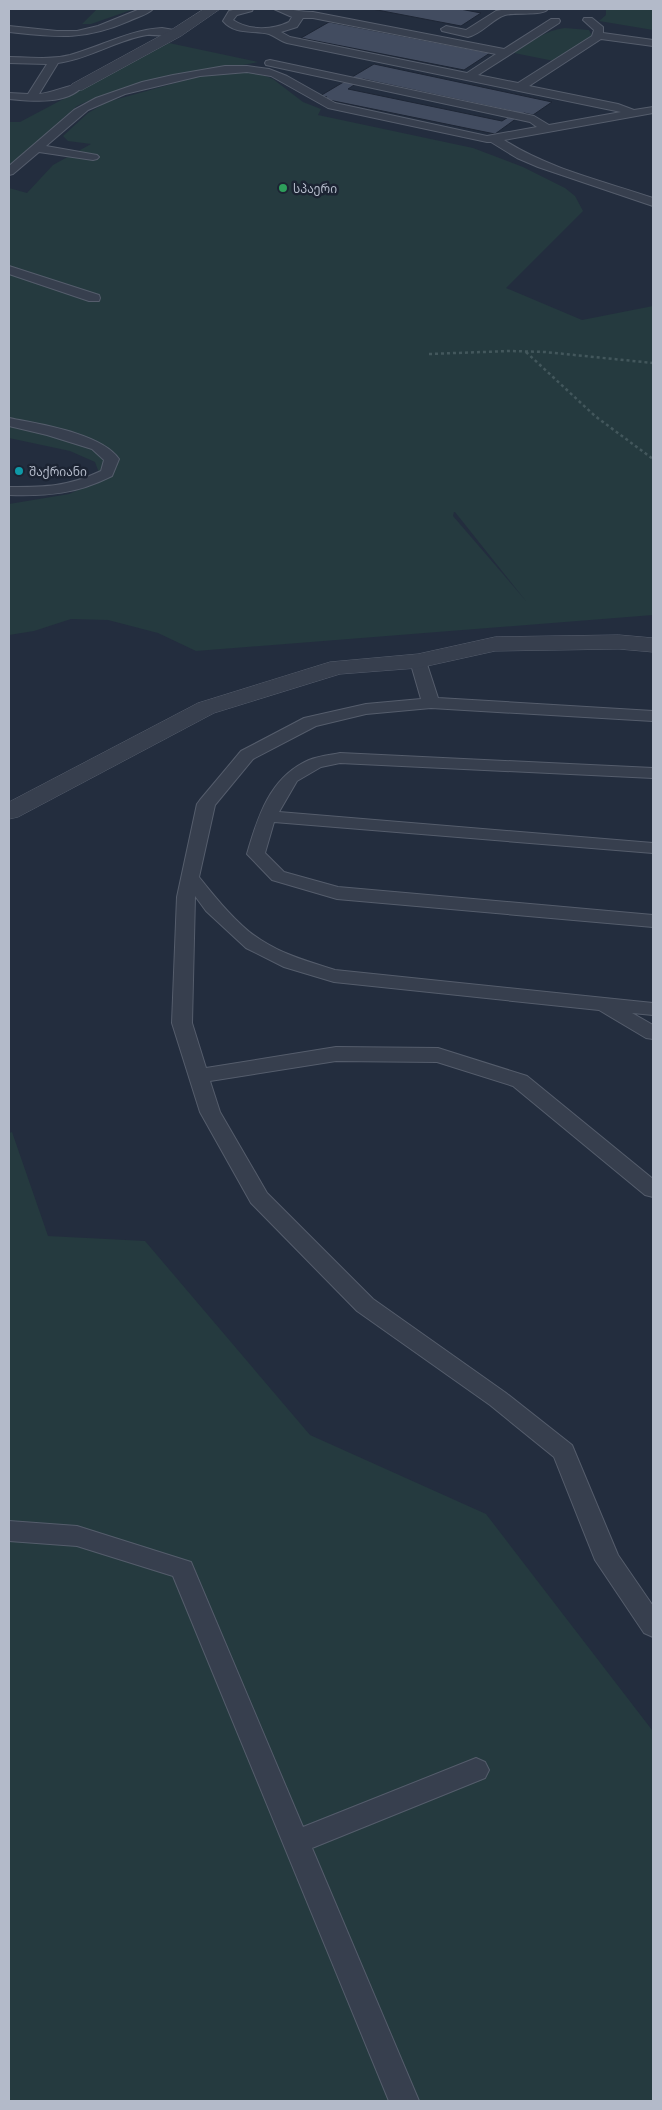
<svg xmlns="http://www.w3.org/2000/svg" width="662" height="2110" font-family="'PT Sans','Noto Sans Georgian',sans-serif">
	<rect width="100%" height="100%" fill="#232d3e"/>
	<!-- green -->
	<path fill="#253a3f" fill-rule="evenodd" d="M 97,9 L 134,9 L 91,24 L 82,24 Z
		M 606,9 L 653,9 L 653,30 L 599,21 L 606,15 Z
		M 565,28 L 589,30 L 592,36 L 554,61 L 514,53 C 531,42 545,30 565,28 Z
		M 169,43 L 258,62 C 196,74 135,79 77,106 L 9,166 L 9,122 L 20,122 Z
		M 240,71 L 258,73 L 273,79 L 303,102 L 321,109 L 318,115 L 473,148 L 523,167 L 565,188 L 575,196 L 583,211 L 506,288 L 582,320 L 653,306 L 653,615 L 196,651 L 158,633 L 108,620 L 71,619 L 34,631 L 9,635 L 9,504 L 69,494 L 96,482 L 99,473 L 95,462 L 70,451 L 9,438 L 9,188 L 27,193 L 53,165 L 91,144 L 68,141 L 63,136 L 88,113 L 107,102 L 204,75 ZM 454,512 L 455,512 L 526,601 L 453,516 Z
		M 12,1132 L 48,1236 L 145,1241 L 310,1435 L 486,1514 L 652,1730 L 653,2101 L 9,2101 L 9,1133 Z"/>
	<!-- building -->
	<path fill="#424c60" stroke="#1e2635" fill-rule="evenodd" d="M 372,9 L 460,9 L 481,13 L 461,26 Z
		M 329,22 L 490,53 L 464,70 L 301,38 Z
		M 374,64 L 552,102 L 533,115 L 524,113 L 495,134 L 324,99 L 327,97 L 320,96 ZM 363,79 L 516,112 L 502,121 L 348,89 Z"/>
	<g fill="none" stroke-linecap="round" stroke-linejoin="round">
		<defs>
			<path id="lane" d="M 140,9 L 153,9 C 147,15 137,17 129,21 C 83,41 57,37 9,32 L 9,26 L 57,31 L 77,31 L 98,26 Z
				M 237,9 L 253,9 L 252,11 L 237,15 L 233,20 C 249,31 273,30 289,22 L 292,17 L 274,9 C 287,8 299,12 313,12 L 504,49 L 551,19 L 559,19 L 560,21 L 559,23 L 478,75 L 518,83 L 592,36 L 594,30 L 583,20 L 584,18 L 592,18 L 603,27 L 603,33 L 653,40 L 653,46 L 601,39 L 529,86 L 618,104 L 634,110 L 653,107 L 653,113 L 504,140 C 549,169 603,181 653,198 L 653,206 L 538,167 L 517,158 L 491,142 L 487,142 L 328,108 L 271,76 L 247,72 L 200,76 L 125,94 L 88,110 L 46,146 L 97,155 L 99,157 L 97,159 L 93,160 L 39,152 L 13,174 L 9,175 L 9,166 L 74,110 L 96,98 L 142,82 L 173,75 L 225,66 L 247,66 L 269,69 L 287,76 L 335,103 L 487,136 L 537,127 L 530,122 L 266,65 L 265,63 L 266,61 L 270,60 L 534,116 L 549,125 L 621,112 L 287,43 C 280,41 275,36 269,34 C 252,30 235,35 223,21 L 229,11 ZM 303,18 L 313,18 L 496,54 L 467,73 L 290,37 L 281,32 L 297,27 Z
				M 507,9 L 547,10 C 540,16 516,12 505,15 C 492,19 482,34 468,37 L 442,31 L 441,29 L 446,26 L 466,30 L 496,11 Z
				M 162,28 L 180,31 L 181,33 C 175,39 157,34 147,35 C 116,40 89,59 58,63 L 39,94 C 52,93 73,83 81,85 L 82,87 C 66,105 31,101 9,99 L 9,93 L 28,94 L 47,64 L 9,63 L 9,57 C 29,57 50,60 70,55 C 102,46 129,30 162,28 Z
				M 9,266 L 99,295 L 100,298 L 99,301 L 89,301 L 9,274 Z
				M 9,418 C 39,424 101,433 119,459 L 112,476 C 76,494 49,496 9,495 L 9,487 C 45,487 67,487 101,471 L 104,460 L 92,449 L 47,435 L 9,426 Z
				M 418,656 L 424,658 L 426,661 L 438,698 L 653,711 L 653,721 L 431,708 L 366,714 L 316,726 L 253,759 L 215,805 L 199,877 C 215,897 239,927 261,940 C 284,955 310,962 335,970 L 653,1003 L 653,1015 L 632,1013 L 653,1025 L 653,1039 L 646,1038 L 599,1010 L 334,982 L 284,967 L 246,948 L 206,911 L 195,896 L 192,1023 L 206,1068 L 336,1047 L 438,1048 L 527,1076 L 653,1179 L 653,1197 L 645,1195 L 513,1086 L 437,1062 L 336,1061 L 210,1081 L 220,1112 L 267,1193 L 373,1299 L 506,1393 L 572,1445 L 618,1555 L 653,1606 L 653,1637 L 644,1633 L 595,1560 L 554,1457 L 490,1405 L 357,1311 L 251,1203 L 200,1112 L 172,1023 L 177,897 L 197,804 L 200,800 L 241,751 L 304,718 L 366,704 L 421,699 L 410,661 L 412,658 Z
				M 340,753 L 653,768 L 653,778 L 340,763 L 321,767 L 297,781 L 279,812 L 653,843 L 653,853 L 274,822 L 265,853 L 284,872 L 338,887 L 653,915 L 653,927 L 337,899 L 272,880 L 247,854 C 258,816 270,777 309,760 C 319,756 330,755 340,753 Z
				M 9,1521 L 77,1526 L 191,1562 L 303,1827 L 476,1758 L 485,1762 L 489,1770 L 485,1778 L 312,1848 L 419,2101 L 389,2101 L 173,1576 L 77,1546 L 9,1541 Z"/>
			<path id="street" d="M 204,9 L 220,9 L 181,36 L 82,90 L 72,90 L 69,87 L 72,84 L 171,30 Z
				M 619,635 L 653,638 L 653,652 L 619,649 L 495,651 L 418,668 L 340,674 L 214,713 L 18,817 L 9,819 L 9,802 L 198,703 L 330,662 L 418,654 L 495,637 Z"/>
		</defs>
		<!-- lane casing -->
		<use href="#lane" stroke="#555d6c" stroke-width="2"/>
		<!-- street casing -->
		<use href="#street" stroke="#555d6c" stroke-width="1"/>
		<!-- path -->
		<path stroke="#43575c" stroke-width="2.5" stroke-dasharray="3 3" stroke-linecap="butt" d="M 526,352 L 595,416 L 653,459
			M 429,354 L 510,351 L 545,352 L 653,363"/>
		<!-- lane -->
		<use href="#lane" fill="#373f4e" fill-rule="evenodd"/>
		<!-- street -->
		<use href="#street" fill="#373f4e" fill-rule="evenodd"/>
	</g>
	<!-- markers -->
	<circle fill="#2e9e5b" stroke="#1c2433" stroke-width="2" cx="283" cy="188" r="5"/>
	<circle fill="#0f9aa8" stroke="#1c2433" stroke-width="2" cx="19" cy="471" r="5"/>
	<g text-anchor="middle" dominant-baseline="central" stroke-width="5" stroke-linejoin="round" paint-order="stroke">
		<!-- far-poi labels -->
		<g font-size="12" fill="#b3bac9" stroke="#1c2433" text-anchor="start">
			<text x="293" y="188">სპაერი</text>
			<text x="29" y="471">შაქრიანი</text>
		</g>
	</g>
	<!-- border -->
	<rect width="662" height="2110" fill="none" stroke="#b3bac9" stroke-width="20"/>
</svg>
